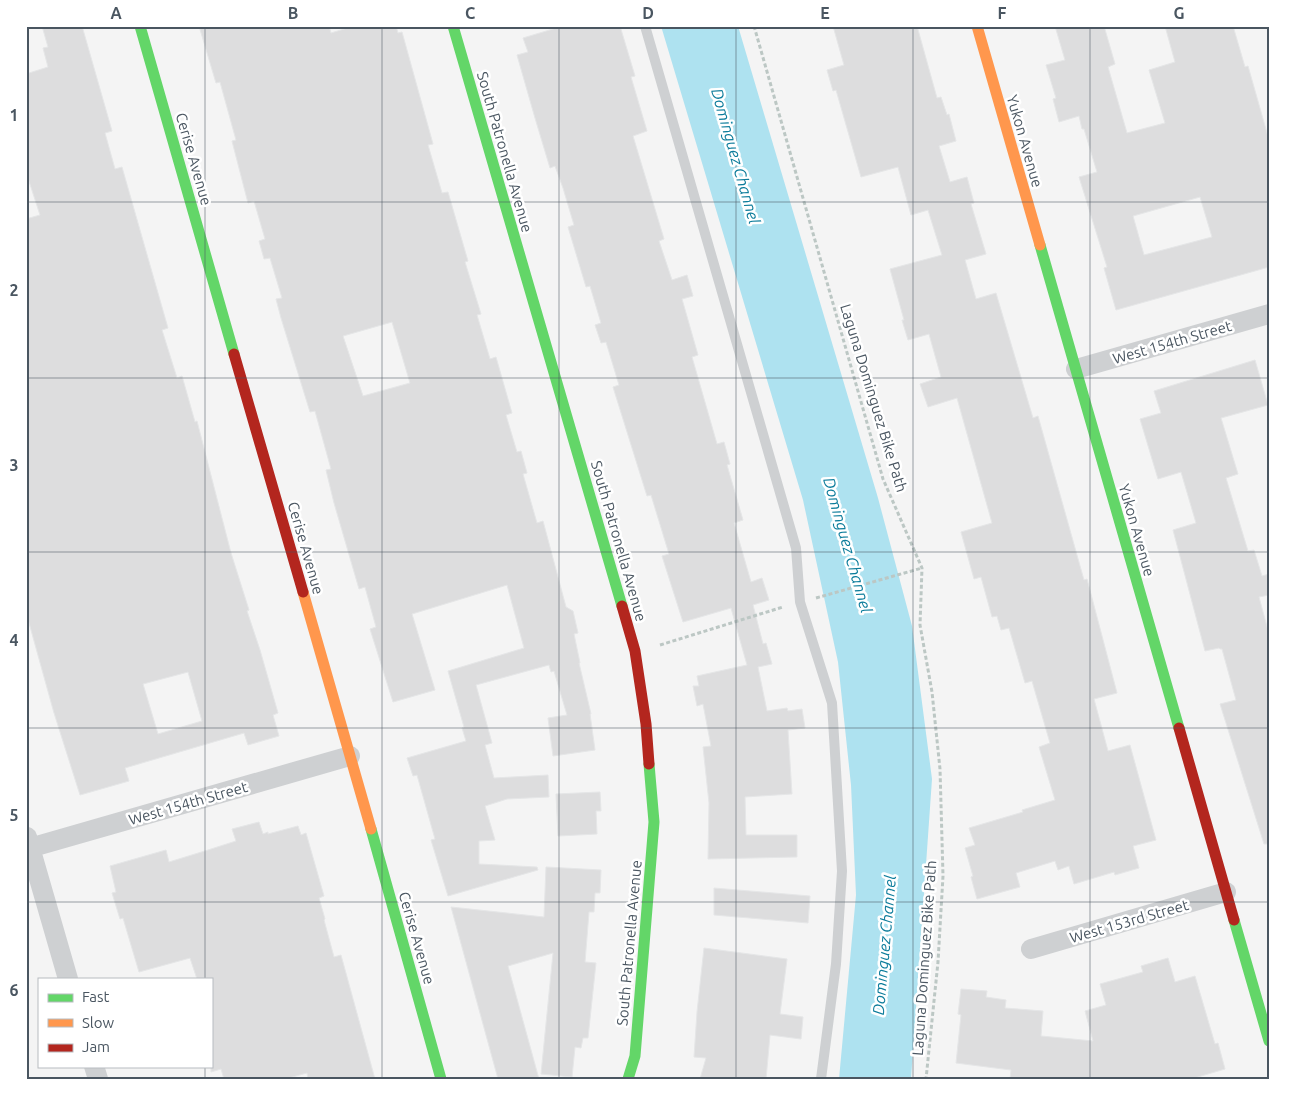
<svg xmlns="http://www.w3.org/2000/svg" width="1295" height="1105" font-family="Ubuntu,sans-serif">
	<rect width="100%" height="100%" fill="#f4f4f4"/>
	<!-- water -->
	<path fill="#aee2f0" d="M 661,26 L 738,26 L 878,498 L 912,626 L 932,779 L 911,1079 L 839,1079 L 856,895 L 851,785 L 838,662 L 803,500 Z"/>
	<!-- building -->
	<path fill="#ddddde" stroke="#e5e6e7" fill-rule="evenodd" d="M 42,26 L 82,26 L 112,131 L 105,133 L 115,169 L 122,167 L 168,328 L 162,330 L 177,378 L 182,376 L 195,422 L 197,421 L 231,553 L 249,610 L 247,611 L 260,650 L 278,713 L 273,715 L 279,736 L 248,745 L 244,733 L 125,768 L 129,781 L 80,795 L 54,713 L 26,612 L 26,219 L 40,215 L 26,172 L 26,74 L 48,67 L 43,48 L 48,47 ZM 188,672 L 202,721 L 158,734 L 143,684 Z
		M 199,26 L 329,26 L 331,33 L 354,26 L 396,26 L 398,33 L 402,32 L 433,144 L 428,145 L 442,193 L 448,192 L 468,261 L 465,262 L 481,314 L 477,315 L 490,359 L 496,357 L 512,413 L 506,415 L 517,452 L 521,451 L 527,473 L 523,474 L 537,523 L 543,521 L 566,607 L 573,611 L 578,633 L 574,634 L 580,663 L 579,663 L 591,714 L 590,714 L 595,750 L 553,756 L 548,718 L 567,715 L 554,671 L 551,672 L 549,665 L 476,685 L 492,743 L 485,745 L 494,778 L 548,775 L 549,797 L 507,799 L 485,806 L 495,840 L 479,841 L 479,864 L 537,867 L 538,870 L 448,896 L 431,840 L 435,839 L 417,775 L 413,776 L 407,758 L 466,741 L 462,728 L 464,727 L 448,671 L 524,648 L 507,585 L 412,614 L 435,690 L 393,702 L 370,629 L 376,627 L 365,587 L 359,589 L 334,503 L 326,470 L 331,469 L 315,411 L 310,412 L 281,318 L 276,299 L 282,298 L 270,258 L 264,259 L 259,241 L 265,239 L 254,201 L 248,203 L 232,141 L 236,140 L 220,82 L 216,83 ZM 392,322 L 410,383 L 363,396 L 343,336 Z
		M 563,26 L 620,26 L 635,76 L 631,77 L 647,131 L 633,136 L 664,239 L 659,241 L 672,280 L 687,275 L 693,296 L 682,299 L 698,355 L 692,357 L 717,444 L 724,442 L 730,464 L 727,465 L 743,520 L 734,523 L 751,582 L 762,578 L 769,600 L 753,605 L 763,644 L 766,643 L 772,664 L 758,667 L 767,711 L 787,708 L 788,711 L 802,709 L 805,728 L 788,730 L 792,794 L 745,797 L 746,835 L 797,835 L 797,857 L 708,859 L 709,803 L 703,747 L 711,746 L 703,704 L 697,706 L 693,686 L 699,686 L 697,676 L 747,665 L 731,608 L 683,622 L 662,556 L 669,554 L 651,495 L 647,496 L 613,387 L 619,385 L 606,342 L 601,343 L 595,325 L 601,323 L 590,286 L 586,287 L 568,227 L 574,225 L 563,188 L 555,166 L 550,168 L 535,118 L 517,55 L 528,52 L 523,38 Z
		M 833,26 L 917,26 L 937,98 L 941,97 L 947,115 L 949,114 L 956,141 L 939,146 L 950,182 L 967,177 L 974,203 L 971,204 L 986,254 L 965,260 L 976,299 L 996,293 L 1033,418 L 1038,416 L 1084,580 L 1087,579 L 1117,693 L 1094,699 L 1108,751 L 1130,745 L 1156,840 L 1133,846 L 1139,868 L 1115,875 L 1114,872 L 1074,884 L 1069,866 L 1058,870 L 1055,861 L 1016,873 L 1020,887 L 977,899 L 971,877 L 973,876 L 965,848 L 975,845 L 969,828 L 1023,812 L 1022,810 L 1055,800 L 1039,747 L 1050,743 L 1032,681 L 1025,683 L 1009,628 L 1001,630 L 997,616 L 992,617 L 981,577 L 974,579 L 961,532 L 992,523 L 957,398 L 928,407 L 920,384 L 941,377 L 929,334 L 908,340 L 902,320 L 904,320 L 890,269 L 942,255 L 928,210 L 911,215 L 898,167 L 861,177 L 836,90 L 833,91 L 827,70 L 844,65 Z
		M 1055,26 L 1104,26 L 1115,64 L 1108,67 L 1127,133 L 1165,123 L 1149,70 L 1175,62 L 1165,26 L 1233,26 L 1245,67 L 1248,66 L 1269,140 L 1269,267 L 1116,310 L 1104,268 L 1107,267 L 1079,177 L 1097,172 L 1084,129 L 1082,129 L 1079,116 L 1059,122 L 1053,99 L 1056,98 L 1046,65 L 1065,60 ZM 1200,197 L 1212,237 L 1144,255 L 1133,216 Z
		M 1255,360 L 1268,405 L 1221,418 L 1238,474 L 1226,478 L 1248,551 L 1254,550 L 1262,576 L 1269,574 L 1269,595 L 1259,597 L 1269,634 L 1269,844 L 1264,844 L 1220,704 L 1236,700 L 1222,649 L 1220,649 L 1219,648 L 1205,651 L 1173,530 L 1196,523 L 1181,472 L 1158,479 L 1140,419 L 1161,413 L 1154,391 Z
		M 600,792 L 601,811 L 596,811 L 597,834 L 558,836 L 556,794 Z
		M 259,822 L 263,834 L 268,832 L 268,834 L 298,826 L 301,835 L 306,833 L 324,896 L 319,898 L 325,919 L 324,920 L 334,957 L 341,955 L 375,1079 L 308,1079 L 307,1073 L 285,1079 L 224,1079 L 221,1069 L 211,1072 L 211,979 L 197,979 L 190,958 L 139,972 L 123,918 L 120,919 L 112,893 L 116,892 L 110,866 L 166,850 L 169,862 L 208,850 L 236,841 L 232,829 Z
		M 546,867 L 601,870 L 600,893 L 595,893 L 594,912 L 589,912 L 585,962 L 596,963 L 588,1038 L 583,1038 L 581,1048 L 575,1047 L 572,1077 L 541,1074 L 553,953 L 508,966 L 539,1079 L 498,1079 L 451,907 L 544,917 Z
		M 714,888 L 810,896 L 808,923 L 714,915 Z
		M 704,948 L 787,959 L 780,1014 L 803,1017 L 801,1039 L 770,1035 L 766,1079 L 700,1079 L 706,1058 L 694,1057 L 697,1012 Z
		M 1168,958 L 1175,982 L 1195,976 L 1215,1044 L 1218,1043 L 1225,1069 L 1191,1079 L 1010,1079 L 1011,1070 L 956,1063 L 961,1015 L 958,1014 L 961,989 L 987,991 L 986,997 L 1006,1000 L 1005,1008 L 1043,1011 L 1041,1036 L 1093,1041 L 1085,1011 L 1106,1005 L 1100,984 L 1143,972 L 1141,966 Z"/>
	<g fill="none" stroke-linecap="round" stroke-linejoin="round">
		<!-- path -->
		<path stroke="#bcc7c4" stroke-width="3" stroke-dasharray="4 2.5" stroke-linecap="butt" d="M 754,26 L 883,479 L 922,568 L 920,625 L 932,692 L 940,769 L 943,876 L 938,962 L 926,1079
			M 816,598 L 922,568
			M 660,645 L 783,607"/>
		<!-- lane -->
		<path stroke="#ced0d2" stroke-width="10" d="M 645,26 L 796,548 L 800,602 L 832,703 L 842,871 L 836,964 L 821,1079"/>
		<!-- street -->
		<path stroke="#ced0d2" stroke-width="20" d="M 1076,369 L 1269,314
			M 27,837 L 68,979
			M 26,849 L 350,756
			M 1031,949 L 1226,892
			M 94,1066 L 98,1079"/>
		<!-- fast -->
		<path stroke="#63d668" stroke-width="11" d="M 140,26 L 234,354
			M 453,26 L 622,606
			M 1040,245 L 1179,728
			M 371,829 L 441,1079
			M 1234,920 L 1269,1041
			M 628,1079 L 635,1056 L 654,822 L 649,764"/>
		<!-- slow -->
		<path stroke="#ff974d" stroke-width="11" d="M 977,26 L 1040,245
			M 303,592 L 371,829"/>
		<!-- jam -->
		<path stroke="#b3261e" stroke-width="11" d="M 234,354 L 303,592
			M 622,606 L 635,651 L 646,724 L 649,764
			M 1179,728 L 1234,920"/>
	</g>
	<!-- grid -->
	<path fill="none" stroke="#4a5661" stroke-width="1" stroke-opacity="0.55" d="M 205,26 L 205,979M 382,26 L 382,1079M 559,26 L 559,1079M 736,26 L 736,1079M 913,26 L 913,1079M 1090,26 L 1090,1079M 26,202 L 1269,202M 26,378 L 1269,378M 26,552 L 1269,552M 26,728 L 1269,728M 26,902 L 1269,902M 205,1066 L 205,1079"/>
	<g text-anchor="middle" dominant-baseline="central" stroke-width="5" stroke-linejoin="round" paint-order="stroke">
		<!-- street labels -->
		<g font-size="15" fill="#4a5661" stroke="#fff">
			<text transform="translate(1025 141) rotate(74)">Yukon Avenue</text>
			<text transform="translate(505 152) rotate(74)">South Patronella Avenue</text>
			<text transform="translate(194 159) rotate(74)">Cerise Avenue</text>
			<text transform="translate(1172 342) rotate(-16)">West 154th Street</text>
			<text transform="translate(874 398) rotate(73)">Laguna Dominguez Bike Path</text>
			<text transform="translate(1137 530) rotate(74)">Yukon Avenue</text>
			<text transform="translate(619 541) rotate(74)">South Patronella Avenue</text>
			<text transform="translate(306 548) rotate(74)">Cerise Avenue</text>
			<text transform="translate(188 803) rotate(-16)">West 154th Street</text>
			<text transform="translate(1129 921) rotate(-16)">West 153rd Street</text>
			<text transform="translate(417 938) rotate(74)">Cerise Avenue</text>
			<text transform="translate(629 943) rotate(-85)">South Patronella Avenue</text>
			<text transform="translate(924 958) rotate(-86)">Laguna Dominguez Bike Path</text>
		</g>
		<!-- water labels -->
		<g font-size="16" font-style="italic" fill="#0c7c9b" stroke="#fff">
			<text transform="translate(736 156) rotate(74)">Dominguez Channel</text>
			<text transform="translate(848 545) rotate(74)">Dominguez Channel</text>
			<text transform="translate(884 945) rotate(-85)">Dominguez Channel</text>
		</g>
	</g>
	<!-- border -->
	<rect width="1295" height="1105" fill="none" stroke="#ffffff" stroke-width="55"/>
	<!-- legend -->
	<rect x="38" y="978" width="175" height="90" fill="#ffffff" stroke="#b7bbc0"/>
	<rect x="48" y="994" width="25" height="8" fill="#63d668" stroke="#b7bbc0"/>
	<text x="82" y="1002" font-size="15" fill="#4a5661">Fast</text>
	<rect x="48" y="1019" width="25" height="8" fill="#ff974d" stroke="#b7bbc0"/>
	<text x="82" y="1028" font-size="15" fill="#4a5661">Slow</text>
	<rect x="48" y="1044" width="25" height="8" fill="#b3261e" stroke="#b7bbc0"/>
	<text x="82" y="1052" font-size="15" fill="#4a5661">Jam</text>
	<rect x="28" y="28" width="1240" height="1050" fill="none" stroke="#4a5661" stroke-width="2"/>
	<g font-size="16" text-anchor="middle" font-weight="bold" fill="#4a5661">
		<text x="116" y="19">A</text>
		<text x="293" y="19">B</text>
		<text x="470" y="19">C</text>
		<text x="648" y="19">D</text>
		<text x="825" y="19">E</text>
		<text x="1002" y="19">F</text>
		<text x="1179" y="19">G</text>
		<text x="14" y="121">1</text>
		<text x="14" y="296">2</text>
		<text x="14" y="471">3</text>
		<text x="14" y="646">4</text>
		<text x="14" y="821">5</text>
		<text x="14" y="996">6</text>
	</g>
</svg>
